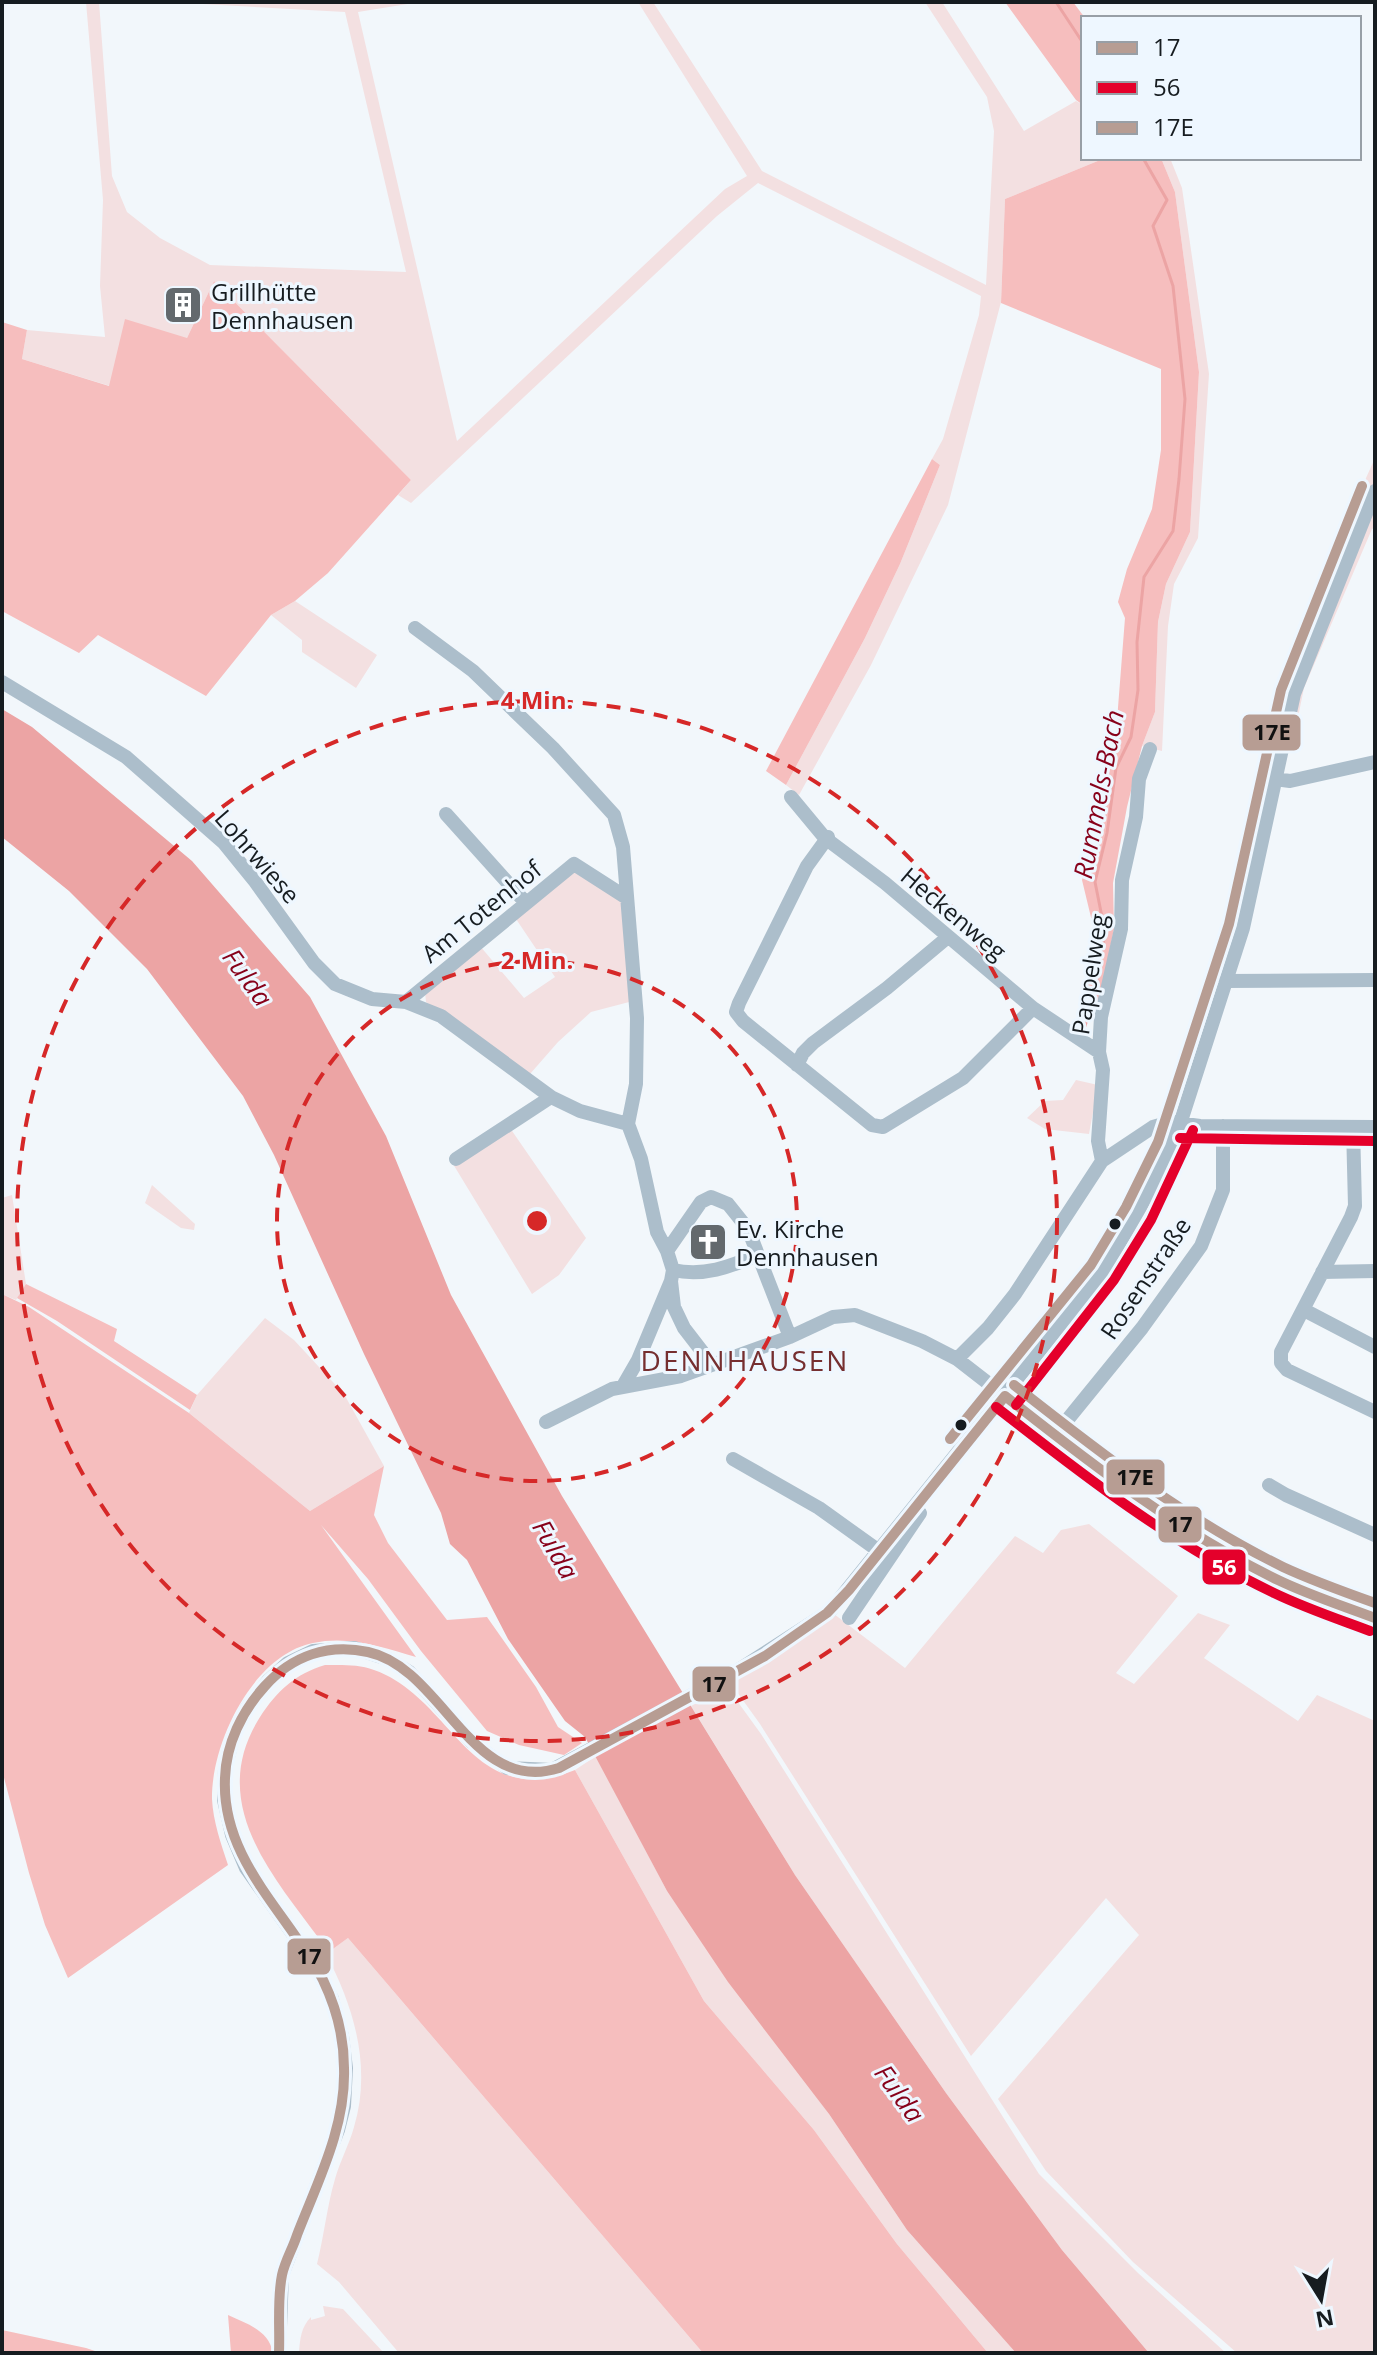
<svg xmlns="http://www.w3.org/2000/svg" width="1377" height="2355" font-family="'Open Sans',sans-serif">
	<rect width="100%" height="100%" fill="#f2f7fb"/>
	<!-- green -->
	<path fill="#f3e0e1" d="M 86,2 L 99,2 L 112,176 L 127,212 L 160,238 L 210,265 L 406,272 L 345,12 L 167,2 L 420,2 L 358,12 L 457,441 L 725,189 L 747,176 L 638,2 L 653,2 L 762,171 L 986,285 L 994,131 L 987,97 L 925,2 L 942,2 L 1024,131 L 1076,101 L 1083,105 L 1083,158 L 1105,158 L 1005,199 L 1001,302 L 948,505 L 871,665 L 799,795 L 786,785 L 865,638 L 900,564 L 940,465 L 932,459 L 943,439 L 979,315 L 981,296 L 758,183 L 717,216 L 411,503 L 398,495 L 411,480 L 214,281 L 187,338 L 110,386 L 22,359 L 27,330 L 105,337 L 100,286 L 103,200 Z
		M 1161,158 L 1170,158 L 1182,188 L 1209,374 L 1198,538 L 1174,584 L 1168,626 L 1162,751 L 1142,746 L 1155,712 L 1158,622 L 1166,584 L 1190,532 L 1199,372 L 1175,192 Z
		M 1375,458 L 1375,528 L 1372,529 L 1304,688 L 1298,717 L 1281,721 C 1295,628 1337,543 1375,458 Z
		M 295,601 L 377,655 L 356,688 L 302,652 L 302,640 L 271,615 Z
		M 577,869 L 625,899 L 633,1001 L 591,1012 L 558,1042 L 530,1074 L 426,1002 L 425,992 L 480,946 L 524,998 L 555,977 L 516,919 Z
		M 1076,1080 L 1098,1085 L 1089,1134 L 1045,1129 L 1027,1118 L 1045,1101 L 1063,1100 Z
		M 510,1128 L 586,1238 L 559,1275 L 532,1294 L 453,1164 Z
		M 152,1185 L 195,1224 L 194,1230 L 181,1228 L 145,1203 Z
		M 12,1195 L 26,1284 L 16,1300 L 2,1294 L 2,1198 Z
		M 265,1318 L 294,1340 L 344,1394 L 384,1466 L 310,1511 L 189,1413 L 197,1395 Z
		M 1089,1524 L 1178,1596 L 1116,1673 L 1134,1684 L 1198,1613 L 1230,1625 L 1204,1658 L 1298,1721 L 1317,1695 L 1375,1721 L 1375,2353 L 1237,2353 L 1133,2262 L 1046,2171 L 998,2099 L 1139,1935 L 1106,1898 L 971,2056 L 760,1724 L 732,1685 L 737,1671 L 830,1611 L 905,1668 L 1015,1536 L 1043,1553 L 1061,1530 Z
		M 727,1687 L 761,1734 L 1039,2174 L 1138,2273 L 1226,2353 L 1149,2353 L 1062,2250 L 946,2093 L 795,1875 L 691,1706 Z
		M 596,1756 L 667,1891 L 829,2114 L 907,2230 L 1016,2353 L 988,2353 L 897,2244 L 814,2130 L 704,2001 L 575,1770 Z
		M 348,1938 L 703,2353 L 399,2353 L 339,2282 L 317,2264 C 324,2236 327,2206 335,2179 C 340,2161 349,2145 354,2127 C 372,2067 354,2007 326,1954 Z
		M 323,2306 L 343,2309 L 384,2353 L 299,2353 C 300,2339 301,2327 311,2317 L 311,2320 L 325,2316 Z"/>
	<!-- forest -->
	<path fill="#f6bebe" d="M 1005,2 L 1073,2 L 1085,18 L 1083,105 L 1076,100 Z
		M 1105,158 L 1161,158 L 1175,192 L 1199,372 L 1190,532 L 1166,584 L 1158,622 L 1155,712 L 1142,746 L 1127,807 L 1113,883 L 1114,929 L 1099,1002 L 1083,990 L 1095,934 L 1082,880 L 1116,733 L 1125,618 L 1118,602 L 1127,569 L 1152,509 L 1161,450 L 1161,369 L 1001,303 L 1005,199 Z
		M 214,281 L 411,480 L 328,573 L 295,601 L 271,615 L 206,696 L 98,635 L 79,653 L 2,611 L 2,322 L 27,330 L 22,359 L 109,386 L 125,319 L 187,338 Z
		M 932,459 L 940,465 L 900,564 L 865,638 L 786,785 L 766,771 Z
		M 26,1284 L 117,1329 L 114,1341 L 197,1395 L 190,1410 L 57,1321 L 17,1298 Z
		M 2,1294 L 29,1307 L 189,1413 L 310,1511 L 384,1466 L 374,1515 L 388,1543 L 447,1620 L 487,1617 L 536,1687 L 558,1727 L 582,1743 L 564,1755 L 519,1745 L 487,1731 L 421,1651 L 368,1579 L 321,1525 L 416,1657 C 383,1647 348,1635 313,1643 C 253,1655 211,1743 212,1799 C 213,1821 221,1844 228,1865 L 68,1978 L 45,1925 L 29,1873 L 2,1770 Z
		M 325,1665 C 342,1665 358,1664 374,1670 C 454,1698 469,1812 575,1770 L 704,2001 L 814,2130 L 897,2244 L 988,2353 L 703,2353 L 348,1938 L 326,1954 L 321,1941 C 272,1875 206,1802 260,1717 C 277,1691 295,1674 325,1665 Z
		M 228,2315 C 247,2324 269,2330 273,2353 L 231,2353 Z
		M 2,2330 L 86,2348 L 101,2353 L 2,2353 Z"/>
	<!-- water -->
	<path fill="#eca4a4" d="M 2,709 L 32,727 L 192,861 L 310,997 L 386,1136 L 451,1295 L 562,1496 L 705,1729 L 795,1875 L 946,2093 L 1062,2250 L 1149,2353 L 1016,2353 L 907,2230 L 829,2114 L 728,1982 L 667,1891 L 585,1737 L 565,1721 L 508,1639 L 467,1560 L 450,1544 L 441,1513 L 364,1354 L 274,1155 L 243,1096 L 147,969 L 69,891 L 2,837 Z"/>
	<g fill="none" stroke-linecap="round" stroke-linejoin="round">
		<!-- stream -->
		<path stroke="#eca4a4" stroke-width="3" d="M 1056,2 L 1083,43
			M 1085,1026 L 1095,992 L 1105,932 L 1095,882 L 1107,833 L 1116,768 L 1131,737 L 1138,690 L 1137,642 L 1144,577 L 1173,531 L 1179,479 L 1185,399 L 1173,286 L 1153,226 L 1167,200 L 1143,158"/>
		<!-- minor -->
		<path stroke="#acbecb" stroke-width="14" d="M 415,628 L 473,671 L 553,748 L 614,815 L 623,847 L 637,1018 L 636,1084 L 628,1124 L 641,1159 L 657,1232 L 667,1251 L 673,1270 L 671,1281 L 674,1307 L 684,1328 L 711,1363
			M 2,682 L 126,757 L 224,843 L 254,880 L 314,963 L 335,984 L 372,999 L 406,1002 L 441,1016 L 551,1097
			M 1275,779 L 1290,781 L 1375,762
			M 791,797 L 825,838 L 885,883 L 1033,1008 L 1099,1052
			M 446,814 L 526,903
			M 828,837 L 807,866 L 739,1003 L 736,1012 L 743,1021 L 872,1125 L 883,1127 L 963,1078 L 1033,1008
			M 1225,981 L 1375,980
			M 406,1002 L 574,864 L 627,898
			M 797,1065 L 803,1053 L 813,1043 L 887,988 L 948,937
			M 1353,1127 L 1355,1206 L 1351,1217 L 1281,1352 L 1281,1363 L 1287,1370 L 1375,1412
			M 456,1159 L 551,1097 L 580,1111 L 628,1124
			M 1102,1161 L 1098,1141 L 1103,1070 L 1099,1052 L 1101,1017 L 1121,929 L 1122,880 L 1136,817 L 1139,779 L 1150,749
			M 667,1251 L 701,1202 L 711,1197 L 728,1204 L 748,1229 L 790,1337
			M 673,1270 C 703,1277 730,1267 757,1255
			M 1322,1272 L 1375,1271
			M 1304,1310 L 1375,1347
			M 957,1359 L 988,1328 L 1015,1294 L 1102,1161 L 1153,1127 L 1170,1122 L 1200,1126 L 1375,1127
			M 623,1386 L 638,1360 L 671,1281
			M 546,1422 L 612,1389 L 681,1376 L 790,1337 L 833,1317 L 855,1315 L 922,1341 L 957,1359 L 1115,1482 L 1180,1525 L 1279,1580 L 1375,1618
			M 1055,1435 L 1142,1328 L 1201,1246 L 1223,1190 L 1223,1126
			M 733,1459 L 819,1508 L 879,1551
			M 1269,1485 L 1286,1495 L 1375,1535
			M 849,1618 L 920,1513
			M 279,2353 L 282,2275 L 338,2130 L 344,2106 L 346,2068 L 342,2036 L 332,1999 L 315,1965 L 246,1868 L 232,1835 L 224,1800 L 225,1769 L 233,1737 L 247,1708 L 268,1681 L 288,1663 L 313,1651 L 354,1648 L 388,1659 L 409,1672 L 472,1742 L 507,1768 L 552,1770 L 737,1671 L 830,1611 L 1102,1273 L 1154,1183 L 1180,1124 L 1243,928 L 1294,694 L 1375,491"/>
		<defs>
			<path id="bus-1" d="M 1005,1396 C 1091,1464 1179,1532 1278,1580 C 1309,1595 1343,1606 1375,1618
				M 279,2353 C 280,2328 277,2299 282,2275 C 285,2261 293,2248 297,2235 C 318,2181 346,2127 344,2068 C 344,2038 336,2007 323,1980 C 288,1913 221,1860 225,1778 C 226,1744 242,1711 265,1686 C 292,1656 328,1643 368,1652 C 443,1668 471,1796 559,1768 L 765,1656 L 827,1613 L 849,1590 L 1005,1396"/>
			<path id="bus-2" d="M 1180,1138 L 1375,1141
				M 1016,1405 L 1114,1280 L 1151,1220 L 1193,1130
				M 996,1407 C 1084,1476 1173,1545 1274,1593 C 1305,1608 1338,1619 1370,1631"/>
			<path id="bus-3" d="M 1014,1385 C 1099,1452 1185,1519 1283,1567 C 1313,1581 1344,1592 1375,1603
				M 950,1439 L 1091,1265 L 1126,1207 L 1158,1142 L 1229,924 L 1281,690 L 1362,486"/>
		</defs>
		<!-- bus-1 casing -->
		<use href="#bus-1" stroke="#eef7ff" stroke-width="16"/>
		<!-- bus-2 casing -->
		<use href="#bus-2" stroke="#eef7ff" stroke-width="16"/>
		<!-- bus-3 casing -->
		<use href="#bus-3" stroke="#eef7ff" stroke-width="16"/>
		<!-- bus-1 -->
		<use href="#bus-1" stroke="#b79d93" stroke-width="10"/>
		<!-- bus-2 -->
		<use href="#bus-2" stroke="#e4002b" stroke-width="10"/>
		<!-- bus-3 -->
		<use href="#bus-3" stroke="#b79d93" stroke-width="10"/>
	</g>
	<!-- distance rings -->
	<g fill="none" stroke="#d62828" stroke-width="4" stroke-dasharray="14 10">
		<circle cx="537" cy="1221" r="260"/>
		<circle cx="537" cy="1221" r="520"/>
	</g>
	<!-- icons -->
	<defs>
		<symbol id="building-square" viewBox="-11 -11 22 22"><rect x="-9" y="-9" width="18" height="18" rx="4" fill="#63696d" stroke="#eef7ff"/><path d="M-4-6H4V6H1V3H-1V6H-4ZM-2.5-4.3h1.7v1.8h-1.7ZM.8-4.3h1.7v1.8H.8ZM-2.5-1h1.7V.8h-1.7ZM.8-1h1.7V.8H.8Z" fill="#fff"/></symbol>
		<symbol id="church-square" viewBox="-11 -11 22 22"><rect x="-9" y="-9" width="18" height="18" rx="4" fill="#63696d" stroke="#eef7ff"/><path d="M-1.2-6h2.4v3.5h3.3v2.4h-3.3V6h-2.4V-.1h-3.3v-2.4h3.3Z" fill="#fff"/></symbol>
	</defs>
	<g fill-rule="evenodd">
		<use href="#building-square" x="161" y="283" width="44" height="44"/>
		<use href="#church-square" x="686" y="1220" width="44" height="44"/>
	</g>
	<!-- markers -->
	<g fill="#161c20" stroke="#eef7ff" stroke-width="3">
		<circle cx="1115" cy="1224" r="7"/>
		<circle cx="961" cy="1425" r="7"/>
	</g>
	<g text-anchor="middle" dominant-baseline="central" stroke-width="6" stroke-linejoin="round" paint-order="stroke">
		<!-- poi labels -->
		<g font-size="24" fill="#161c20" stroke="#eef7ff" text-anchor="start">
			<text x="211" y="291">Grillhütte<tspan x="211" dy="28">Dennhausen</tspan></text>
			<text x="736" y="1228">Ev. Kirche<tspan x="736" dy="28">Dennhausen</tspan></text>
		</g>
		<!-- street labels -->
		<g font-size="24" fill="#161c20" stroke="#eef7ff">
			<text transform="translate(258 856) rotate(49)">Lohrwiese</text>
			<text transform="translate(481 911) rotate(-39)">Am Totenhof</text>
			<text transform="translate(954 913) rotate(40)">Heckenweg</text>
			<text transform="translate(1089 974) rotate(-81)">Pappelweg</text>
			<text transform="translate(1145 1278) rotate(-56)">Rosenstraße</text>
		</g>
		<!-- water labels -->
		<g font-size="26" font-style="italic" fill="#87011a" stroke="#eef7ff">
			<text transform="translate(1098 794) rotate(-79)">Rummels-Bach</text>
			<text transform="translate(248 977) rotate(54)">Fulda</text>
			<text transform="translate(556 1549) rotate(60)">Fulda</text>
			<text transform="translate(900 2093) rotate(54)">Fulda</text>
		</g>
		<!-- quarter labels -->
		<g font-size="28" letter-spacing="2" fill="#762f30" stroke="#eef7ff">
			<text x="745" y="1360">DENNHAUSEN</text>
		</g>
	</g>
	<circle cx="537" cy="1221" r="12" fill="#d62828" stroke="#eef7ff" stroke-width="4"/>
	<g font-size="24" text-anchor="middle" font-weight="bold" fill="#d62828" stroke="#eef7ff" stroke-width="6" stroke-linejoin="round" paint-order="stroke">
		<text x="537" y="709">4 Min.</text>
		<text x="537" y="969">2 Min.</text>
	</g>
	<g stroke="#eef7ff" stroke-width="3">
		<rect x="1241" y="713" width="61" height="39" rx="8" fill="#b79d93"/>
		<rect x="1105" y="1458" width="61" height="38" rx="8" fill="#b79d93"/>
		<rect x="1157" y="1505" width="46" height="39" rx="8" fill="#b79d93"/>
		<rect x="1201" y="1548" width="46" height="38" rx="8" fill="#e4002b"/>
		<rect x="691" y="1665" width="46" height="38" rx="8" fill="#b79d93"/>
		<rect x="286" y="1937" width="46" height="39" rx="8" fill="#b79d93"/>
	</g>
	<g font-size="22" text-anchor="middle" font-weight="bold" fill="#fff">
		<text x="1224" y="1575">56</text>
	</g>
	<g font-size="22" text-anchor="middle" font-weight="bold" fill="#111">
		<text x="1272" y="740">17E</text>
		<text x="1135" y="1485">17E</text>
		<text x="1180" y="1532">17</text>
		<text x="714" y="1692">17</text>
		<text x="309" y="1964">17</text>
	</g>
	<!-- border -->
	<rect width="1377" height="2355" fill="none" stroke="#161c20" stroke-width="8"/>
	<!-- legend -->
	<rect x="1081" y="16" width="280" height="144" fill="#eef7ff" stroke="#989fa6" stroke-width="2"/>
	<rect x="1097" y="42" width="40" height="12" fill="#b79d93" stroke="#989fa6" stroke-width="2"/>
	<text x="1153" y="56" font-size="24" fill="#161c20">17</text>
	<rect x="1097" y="82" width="40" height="12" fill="#e4002b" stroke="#989fa6" stroke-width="2"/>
	<text x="1153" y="96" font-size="24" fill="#161c20">56</text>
	<rect x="1097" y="122" width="40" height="12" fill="#b79d93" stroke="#989fa6" stroke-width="2"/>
	<text x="1153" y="136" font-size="24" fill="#161c20">17E</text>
	<!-- north arrow -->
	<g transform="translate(1321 2299) rotate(169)" stroke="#eef7ff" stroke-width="6" paint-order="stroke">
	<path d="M0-6L14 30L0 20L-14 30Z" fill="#161c20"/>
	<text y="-12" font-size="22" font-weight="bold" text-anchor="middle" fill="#161c20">N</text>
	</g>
</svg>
